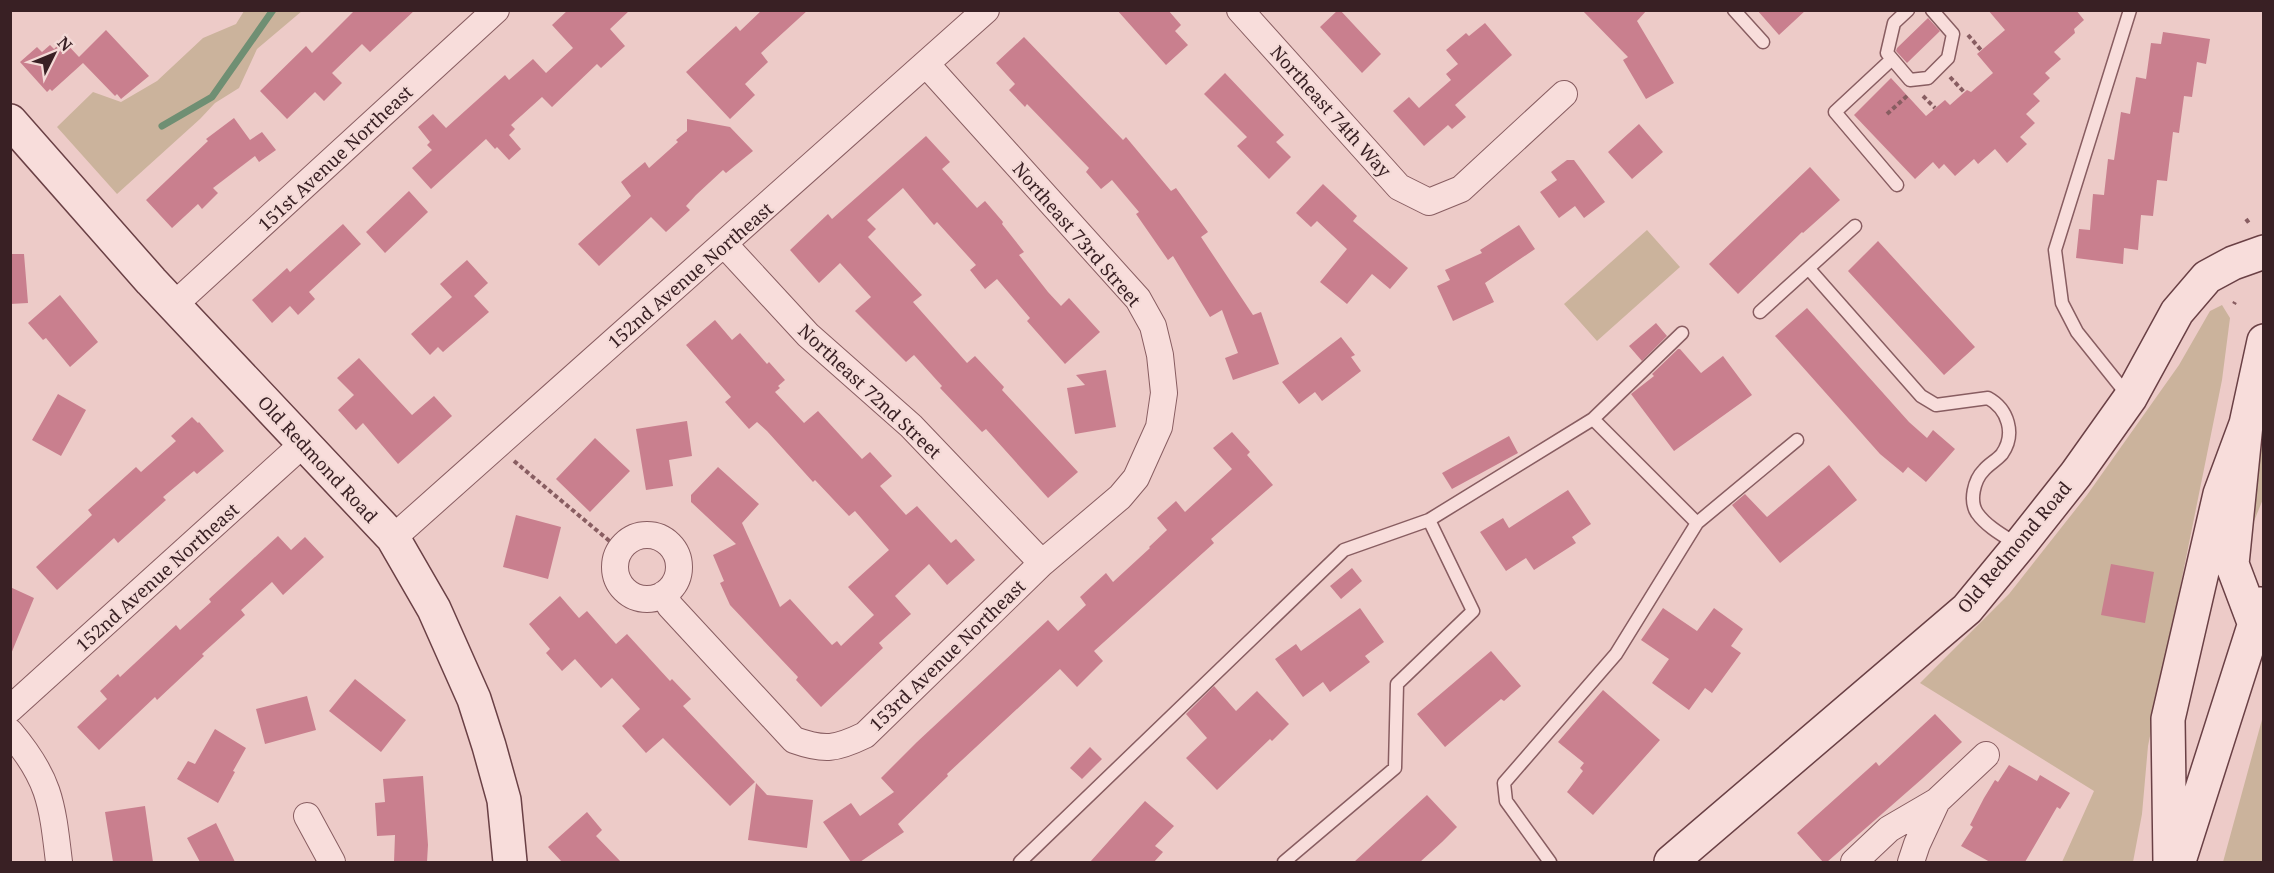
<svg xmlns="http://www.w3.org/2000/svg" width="2274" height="873" font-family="'Noto Serif',serif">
	<rect width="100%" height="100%" fill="#edcbc8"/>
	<!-- green -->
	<path fill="#cbb39c" d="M 244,11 L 302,11 L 257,49 L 239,88 L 215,103 L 200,119 L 117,194 L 57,127 L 93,92 L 121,102 L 157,81 L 203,38 L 236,24 Z
		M 1647,230 L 1680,267 L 1597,341 L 1564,304 Z
		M 2222,305 L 2230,318 L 2222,380 L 2148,746 L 2142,814 L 2133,862 L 2062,862 L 2094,791 L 1920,683 L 2009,594 L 2087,495 L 2179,365 L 2210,311 Z
		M 2263,425 L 2263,499 L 2244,546 L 2258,447 Z
		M 2263,716 L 2263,862 L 2223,862 Z"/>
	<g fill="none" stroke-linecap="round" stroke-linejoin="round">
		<!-- stream -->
		<path stroke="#6f8f73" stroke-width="7" d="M 162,126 L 212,97 L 273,10"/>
	</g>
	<!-- building -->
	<path fill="#c97f8e" d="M 355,10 L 415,10 L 370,52 L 362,44 L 332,73 L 342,83 L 324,101 L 315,92 L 287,119 L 260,91 L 306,46 L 312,53 Z
		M 568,10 L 630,10 L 610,29 L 625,46 L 601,68 L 597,64 L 552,107 L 542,97 L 511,125 L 515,129 L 509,135 L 521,149 L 509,160 L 497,147 L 495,149 L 486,139 L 431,189 L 412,168 L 432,150 L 427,145 L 430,142 L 418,127 L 433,114 L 446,128 L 505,75 L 509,80 L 533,59 L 546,73 L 573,48 L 552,25 Z
		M 762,10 L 808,10 L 761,53 L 768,62 L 745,84 L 755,95 L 730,119 L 686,72 L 736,26 L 740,31 Z
		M 1117,10 L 1168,10 L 1181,25 L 1175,31 L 1188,45 L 1166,65 Z
		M 1338,10 L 1340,10 L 1381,54 L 1362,73 L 1320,27 Z
		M 1582,10 L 1647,10 L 1637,21 L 1674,83 L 1646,99 L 1623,60 L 1628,57 Z
		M 1757,10 L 1806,10 L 1779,35 Z
		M 1988,10 L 2076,10 L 2084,20 L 2074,29 L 2075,33 L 2054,52 L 2061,59 L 2045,73 L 2050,78 L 2033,94 L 2040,101 L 2026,114 L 2035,123 L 2020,137 L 2027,144 L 2007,163 L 1995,149 L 1978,164 L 1974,159 L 1955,176 L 1944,164 L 1939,169 L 1933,162 L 1915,179 L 1854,115 L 1891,78 L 1926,116 L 1945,100 L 1950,105 L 1967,90 L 1971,92 L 1993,73 L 1977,54 L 2005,30 Z
		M 1928,18 L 1940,31 L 1907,63 L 1896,51 L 1897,48 Z
		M 1485,23 L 1512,55 L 1455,105 L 1466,117 L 1452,129 L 1448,125 L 1424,146 L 1393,111 L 1409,97 L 1419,108 L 1451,80 L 1446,74 L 1458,64 L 1446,50 L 1466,33 L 1469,36 Z
		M 106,30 L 149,76 L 121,99 L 117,94 L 115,96 L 83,63 L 52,91 L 50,89 L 47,92 L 20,62 L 37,47 L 42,52 L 50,45 L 54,49 L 63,40 L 79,57 Z
		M 2163,32 L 2210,39 L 2206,64 L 2197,62 L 2192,97 L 2184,96 L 2179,133 L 2173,132 L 2167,181 L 2157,180 L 2153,216 L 2141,215 L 2138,250 L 2124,248 L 2123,264 L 2076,258 L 2079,229 L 2090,230 L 2093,194 L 2104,195 L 2108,159 L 2114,160 L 2121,112 L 2130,114 L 2136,77 L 2146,79 L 2151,43 L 2161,44 Z
		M 1024,37 L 1123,140 L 1126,137 L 1171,191 L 1176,188 L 1208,232 L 1201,237 L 1253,315 L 1261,312 L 1279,364 L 1233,380 L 1225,358 L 1238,353 L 1222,310 L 1210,317 L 1173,256 L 1168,260 L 1136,214 L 1139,212 L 1112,180 L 1101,189 L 1086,172 L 1089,168 L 1027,104 L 1025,107 L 1009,90 L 1015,84 L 996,63 Z
		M 1225,73 L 1284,135 L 1276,142 L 1291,157 L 1269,179 L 1237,146 L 1247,137 L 1204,94 Z
		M 234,118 L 250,140 L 262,132 L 276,150 L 259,162 L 255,156 L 213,188 L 218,193 L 202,209 L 198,204 L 172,228 L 146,200 L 208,141 L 206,139 Z
		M 687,119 L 730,127 L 753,151 L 726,173 L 723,170 L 696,195 L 686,206 L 690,210 L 666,232 L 651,217 L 599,266 L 578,244 L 631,196 L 621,182 L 645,162 L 649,168 L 678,142 L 676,140 L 687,131 Z
		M 1639,124 L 1663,152 L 1632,179 L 1608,152 Z
		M 926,136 L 950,162 L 942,169 L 977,208 L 985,201 L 1003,222 L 1002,224 L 1024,252 L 1019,255 L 1048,292 L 1061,306 L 1069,298 L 1100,332 L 1065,364 L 1027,321 L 1030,318 L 997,279 L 985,289 L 970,270 L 976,265 L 937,222 L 934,225 L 903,188 L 867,220 L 876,229 L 868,237 L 922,295 L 913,302 L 967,363 L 975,356 L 1004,387 L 1002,390 L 1078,472 L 1048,498 L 986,429 L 982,432 L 940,388 L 942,386 L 914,355 L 906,362 L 855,311 L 871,297 L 840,263 L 819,283 L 790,250 L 828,214 L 832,219 Z
		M 1567,160 L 1574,160 L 1605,202 L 1584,218 L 1575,206 L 1559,218 L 1540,192 L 1557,180 L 1551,172 Z
		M 1810,167 L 1840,200 L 1803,233 L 1802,232 L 1738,294 L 1709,264 Z
		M 1323,184 L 1357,216 L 1353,221 L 1408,268 L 1390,289 L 1372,274 L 1347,304 L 1320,282 L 1347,249 L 1317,221 L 1311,227 L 1296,213 Z
		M 409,191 L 428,212 L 385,253 L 366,232 Z
		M 343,224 L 361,244 L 309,292 L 315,299 L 298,315 L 290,306 L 272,323 L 252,300 L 287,268 L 290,272 Z
		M 1519,225 L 1535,249 L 1485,283 L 1494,302 L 1453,321 L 1437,286 L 1450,280 L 1445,270 L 1482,253 L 1480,250 Z
		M 1878,241 L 1975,347 L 1944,375 L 1848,271 Z
		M 10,254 L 24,254 L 28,303 L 10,304 Z
		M 467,260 L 488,283 L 474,296 L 489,312 L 443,352 L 438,347 L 430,355 L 411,334 L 452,297 L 440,284 Z
		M 60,295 L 98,342 L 70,367 L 46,338 L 43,340 L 28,323 Z
		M 1807,308 L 1909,422 L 1927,438 L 1933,430 L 1955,449 L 1926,482 L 1908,467 L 1903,473 L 1880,454 L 1775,336 Z
		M 715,320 L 732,340 L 740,333 L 767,364 L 769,362 L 785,380 L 778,386 L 780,388 L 775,392 L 804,423 L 818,411 L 862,459 L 870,452 L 892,476 L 880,486 L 906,515 L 917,506 L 951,543 L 956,539 L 975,560 L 947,585 L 929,564 L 895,596 L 911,614 L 879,643 L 883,648 L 821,707 L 796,680 L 798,677 L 730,605 L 720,583 L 724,581 L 713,555 L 736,544 L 691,502 L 691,495 L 718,467 L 759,504 L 742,523 L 780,607 L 790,599 L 832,645 L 837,641 L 841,646 L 874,615 L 848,587 L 889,550 L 855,511 L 849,516 L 815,480 L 813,482 L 767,431 L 757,422 L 749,429 L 725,402 L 731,397 L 686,345 Z
		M 1656,323 L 1667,336 L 1642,361 L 1629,346 Z
		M 1341,337 L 1355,355 L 1351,357 L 1361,371 L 1322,401 L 1315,392 L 1299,404 L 1282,382 Z
		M 1678,349 L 1680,349 L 1701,373 L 1723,356 L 1752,395 L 1674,451 L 1631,394 L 1654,376 L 1652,374 Z
		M 359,358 L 412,415 L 434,396 L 452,416 L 398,464 L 363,423 L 356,430 L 338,410 L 354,395 L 337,378 Z
		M 1106,370 L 1116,427 L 1075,434 L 1067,388 L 1085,385 L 1076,375 Z
		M 58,394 L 86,410 L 61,456 L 32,440 Z
		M 192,417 L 198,423 L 199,422 L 224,451 L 197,474 L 194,471 L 163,497 L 166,500 L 118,543 L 114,538 L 57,590 L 36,567 L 92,515 L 88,510 L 136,467 L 141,472 L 176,441 L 171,436 Z
		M 687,421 L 692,456 L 669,460 L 673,486 L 646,490 L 636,429 Z
		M 1232,432 L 1250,452 L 1247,455 L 1273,485 L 1211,539 L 1214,543 L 1094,651 L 1103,661 L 1077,687 L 1060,669 L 947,774 L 948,776 L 898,824 L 904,832 L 860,862 L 851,862 L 823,822 L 851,803 L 860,816 L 894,792 L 881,778 L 917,742 L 1048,620 L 1058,631 L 1086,605 L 1080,597 L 1106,573 L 1113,582 L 1150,548 L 1149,547 L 1167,530 L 1157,518 L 1176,501 L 1185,512 L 1232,469 L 1213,448 Z
		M 1509,436 L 1518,453 L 1452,489 L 1442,473 Z
		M 595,438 L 630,471 L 590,512 L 556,479 Z
		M 1829,465 L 1857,500 L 1780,563 L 1732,505 L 1745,494 L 1767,517 Z
		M 1568,490 L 1591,524 L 1572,537 L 1576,543 L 1534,570 L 1526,558 L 1506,571 L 1480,532 L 1503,518 L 1509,528 Z
		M 516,515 L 561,527 L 548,579 L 503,567 Z
		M 278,536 L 291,550 L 305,537 L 324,557 L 283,595 L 272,582 L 241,610 L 245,615 L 202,654 L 204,656 L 157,700 L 155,697 L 99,750 L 77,727 L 107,699 L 100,691 L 118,674 L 120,677 L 176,625 L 180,630 L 211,602 L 209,599 Z
		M 2111,564 L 2154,572 L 2145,623 L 2101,615 Z
		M 1352,568 L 1362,581 L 1341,599 L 1330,586 Z
		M 10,587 L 34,598 L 11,654 L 10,654 Z
		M 560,596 L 579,618 L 587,611 L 616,644 L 627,634 L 670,681 L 672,679 L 691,699 L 683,706 L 755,782 L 730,806 L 663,738 L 646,753 L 622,726 L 640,709 L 612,678 L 601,688 L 575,659 L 562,671 L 546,653 L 550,649 L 529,624 Z
		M 1360,608 L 1384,642 L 1365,656 L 1370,662 L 1330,692 L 1323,682 L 1303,697 L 1275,659 L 1296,644 L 1301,651 Z
		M 1663,608 L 1697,631 L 1714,608 L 1743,629 L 1731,646 L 1741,653 L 1712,693 L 1705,688 L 1689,710 L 1652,683 L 1669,659 L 1641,640 Z
		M 1491,651 L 1521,686 L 1504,701 L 1501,699 L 1445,747 L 1417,714 Z
		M 355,679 L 406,720 L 381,752 L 329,711 Z
		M 1214,686 L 1236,711 L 1257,691 L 1289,724 L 1272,741 L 1270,739 L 1217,790 L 1186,758 L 1207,738 L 1186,714 Z
		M 1603,690 L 1660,740 L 1593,815 L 1567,792 L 1583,771 L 1580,768 L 1584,763 L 1558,742 Z
		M 307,696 L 316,730 L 265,744 L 256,709 Z
		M 1935,714 L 1962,742 L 1923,778 L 1827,862 L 1823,862 L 1797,833 L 1876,762 L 1879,766 Z
		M 215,729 L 246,748 L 233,771 L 235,772 L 218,803 L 177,779 L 188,761 L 195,764 Z
		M 1090,747 L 1102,759 L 1082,779 L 1070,768 Z
		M 2009,765 L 2037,781 L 2040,775 L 2070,793 L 2060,809 L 2057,807 L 2025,862 L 1990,862 L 1961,846 L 1973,827 L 1970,825 L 1984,798 L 1995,780 L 1998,782 Z
		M 423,776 L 428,845 L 427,862 L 394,862 L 395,835 L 377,836 L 375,803 L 385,802 L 383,779 Z
		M 756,783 L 767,795 L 813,800 L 807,848 L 748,840 Z
		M 1427,795 L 1457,827 L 1442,842 L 1420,862 L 1354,862 Z
		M 1145,801 L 1174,826 L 1155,846 L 1163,852 L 1154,862 L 1090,862 Z
		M 145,806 L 153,862 L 113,862 L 105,812 Z
		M 587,812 L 602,830 L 596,836 L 621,862 L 562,862 L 548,847 Z
		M 216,823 L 235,862 L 200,862 L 187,838 Z"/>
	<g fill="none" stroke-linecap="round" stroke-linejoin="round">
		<defs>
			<path id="service" d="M 1734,10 L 1763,42
				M 1908,10 L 1894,23 L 1887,53 L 1910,80 L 1928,78 L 1948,58 L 1953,34 L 1932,10
				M 1892,59 L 1835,112 L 1897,185
				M 1809,269 L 1921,396 L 1936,405 L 1988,398 C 2008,409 2016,434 2002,454 C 1997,460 1989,464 1984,470 C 1974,480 1969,501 1977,513 C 1987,527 2004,536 2018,545
				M 1760,312 L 1855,226
				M 2129,397 L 2077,332 L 2062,303 L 2055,250 L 2130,10
				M 1593,419 L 1697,523
				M 1020,862 L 1344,550 L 1429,520 L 1593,419 L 1682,333
				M 1284,862 L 1395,768 L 1397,684 L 1473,611 L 1429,520
				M 1550,862 L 1506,801 L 1504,783 L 1616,654 L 1697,523 L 1797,440"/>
			<path id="minor" d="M 1240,10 L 1399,187 L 1429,202 L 1461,189 L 1564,94
				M 725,245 L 808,335 L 911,426 L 1042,563
				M 174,305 L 496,10
				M615 567a32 32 0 1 1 64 0a32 32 0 1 1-64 0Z
				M 393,538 L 986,10
				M 664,594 L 670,606 L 794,740 C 825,751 836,749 865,735 L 1042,563 L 1120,497 L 1136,478 L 1159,427 L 1164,393 L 1160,355 L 1153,326 L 1138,299 L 927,65
				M 10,709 L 303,444
				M 10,732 C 50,779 52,803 59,862
				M 1937,801 L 1986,755
				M 307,816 L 332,862
				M 1854,862 L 1889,829 L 1937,801 L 1917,844 L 1911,862"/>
			<path id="secondary" d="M 10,121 L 151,281 L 393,538 L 434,609 L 474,699 L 489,746 L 504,800 L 510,862
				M 2255,625 L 2232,564 L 2246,424 L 2264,341
				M 2179,861 L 2261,604
				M 1671,862 L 1967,609 L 2019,546 L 2076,474 L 2130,398 L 2177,312 L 2207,277 L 2233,263 L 2264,252
				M 2170,862 L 2168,719 L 2220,494 L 2246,424"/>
		</defs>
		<!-- service casing -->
		<use href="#service" stroke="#885d61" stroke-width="15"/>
		<!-- minor casing -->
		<use href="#minor" stroke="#885d61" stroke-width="28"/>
		<!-- secondary casing -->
		<use href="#secondary" stroke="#6a4045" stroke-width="36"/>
		<!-- path -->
		<path stroke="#885d61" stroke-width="4" stroke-dasharray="4.5 3" stroke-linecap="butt" d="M 1968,35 L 1981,50
			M 1950,77 L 1964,92
			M 1923,96 L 1935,108
			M 1887,114 L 1908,95
			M 2246,219 L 2249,223
			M 2234,304 L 2235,302
			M 514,461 L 619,549"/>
		<!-- service -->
		<use href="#service" stroke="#f8dddb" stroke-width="12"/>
		<!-- minor -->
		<use href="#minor" stroke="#f8dddb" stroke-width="26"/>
		<!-- secondary -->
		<use href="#secondary" stroke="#f8dddb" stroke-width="33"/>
	</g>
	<g text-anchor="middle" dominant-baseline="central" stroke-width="4.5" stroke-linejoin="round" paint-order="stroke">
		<!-- street labels -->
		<g font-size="18" fill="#392024" stroke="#f4dad7">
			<text transform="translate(1331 111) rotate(48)">Northeast 74th Way</text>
			<text transform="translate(335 158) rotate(-43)">151st Avenue Northeast</text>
			<text transform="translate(1077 234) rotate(49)">Northeast 73rd Street</text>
			<text transform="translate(690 275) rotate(-41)">152nd Avenue Northeast</text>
			<text transform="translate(870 391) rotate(43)">Northeast 72nd Street</text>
			<text transform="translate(318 459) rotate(47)">Old Redmond Road</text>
			<text transform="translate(2014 547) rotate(-50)">Old Redmond Road</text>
			<text transform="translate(157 577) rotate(-42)">152nd Avenue Northeast</text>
			<text transform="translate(947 655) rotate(-44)">153rd Avenue Northeast</text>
		</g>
	</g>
	<!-- border -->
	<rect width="2274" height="873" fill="none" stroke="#392024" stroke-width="24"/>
	<!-- north arrow -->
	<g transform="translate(54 54) rotate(47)" stroke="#f4dad7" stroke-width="4.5" paint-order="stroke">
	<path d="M0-4.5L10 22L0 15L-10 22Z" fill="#392024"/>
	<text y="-9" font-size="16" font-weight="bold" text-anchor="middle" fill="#392024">N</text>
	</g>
</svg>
